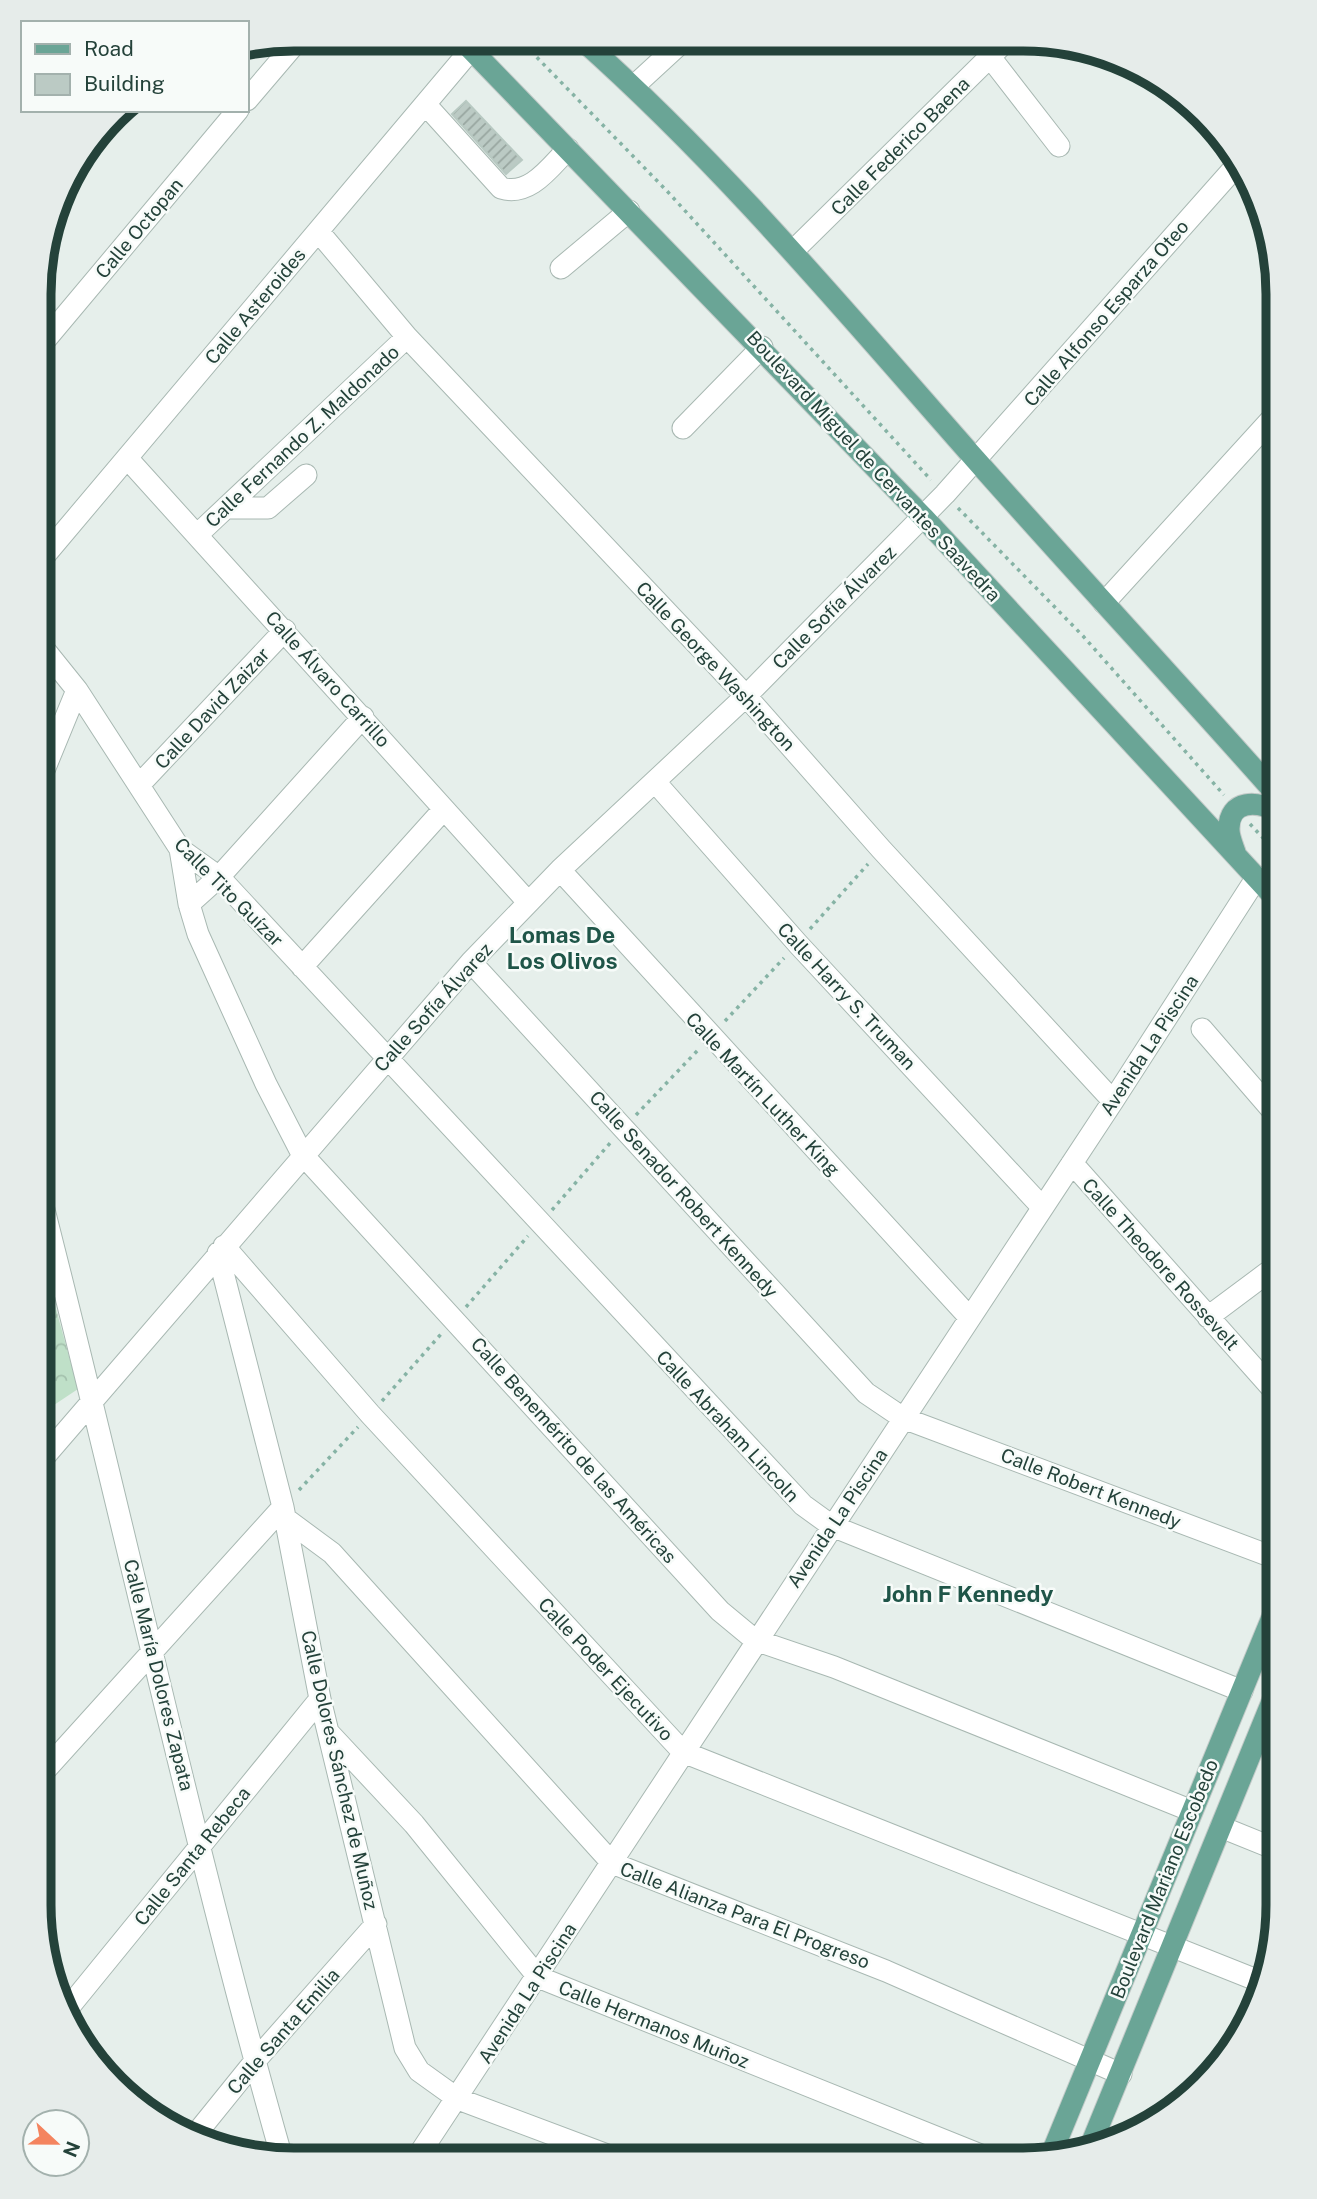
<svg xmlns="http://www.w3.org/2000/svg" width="1317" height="2199" font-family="'Public Sans',sans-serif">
	<defs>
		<pattern id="forest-crowns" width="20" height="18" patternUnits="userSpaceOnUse" patternTransform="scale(1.75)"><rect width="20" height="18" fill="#bfe0c8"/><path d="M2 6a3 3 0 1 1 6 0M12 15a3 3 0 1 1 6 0" fill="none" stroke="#a4c1ad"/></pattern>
		<pattern id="building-hatch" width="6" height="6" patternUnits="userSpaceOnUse" patternTransform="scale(1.75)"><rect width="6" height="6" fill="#bbcac4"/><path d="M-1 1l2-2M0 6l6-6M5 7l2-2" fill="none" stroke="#98a6a0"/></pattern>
	</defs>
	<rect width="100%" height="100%" fill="#e6efeb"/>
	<!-- forest -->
	<path fill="url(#forest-crowns)" d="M 39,1247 L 78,1389 L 39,1415 Z"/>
	<!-- building -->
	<path fill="url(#building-hatch)" stroke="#b8c9c2" stroke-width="2" d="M 466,101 L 522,160 L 506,174 L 452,114 Z"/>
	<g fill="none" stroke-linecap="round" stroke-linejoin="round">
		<defs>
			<path id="minor" d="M 990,57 L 1059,146
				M 634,86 L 684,40
				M 247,100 L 299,39
				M 426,105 L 501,188 C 530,197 550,167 568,149
				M 318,231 L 407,337 L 746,696 L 881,849 L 1113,1101
				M 793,251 L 1006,41
				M 561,268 L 629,211
				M 41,345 L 238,110
				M 683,428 L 762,347
				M 127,458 L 528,902
				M 227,508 L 268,508 L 306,475
				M 197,535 L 407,337
				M 40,561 L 480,39
				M 1104,603 L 1278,412
				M 40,644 L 77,690 L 180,849 L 219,877 L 803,1505 L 832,1526 L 1242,1691
				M 40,780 L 77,690
				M 656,783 L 798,944 L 1042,1207
				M 139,785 L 285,630
				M 180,849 L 189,904 L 198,934 L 266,1084 L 302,1154 L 720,1611 L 755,1640 L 834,1667 L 1192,1811
				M 560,870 L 969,1317
				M 189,904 L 219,877 L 363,717
				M 471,962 L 866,1393 L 903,1418 L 1278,1559
				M 302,967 L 444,809
				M 1202,1029 L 1278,1117
				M 1072,1163 L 1278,1395
				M 39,1190 C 122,1512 191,1838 282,2158
				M 224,1246 L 370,1414 L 683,1752 L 1264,1983
				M 218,1253 L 283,1507 L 320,1699 L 405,2048 L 419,2071 L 458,2099 L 618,2159
				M 1208,1317 L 1267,1273 L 1278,1270
				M 39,1463 L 471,962 L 560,870 L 746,696 L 945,494 L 1236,166
				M 286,1519 L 332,1553 L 612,1863 L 886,1971 L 1121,2074
				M 329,1733 L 414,1824 L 538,1977 L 993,2160
				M 39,1777 L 283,1507
				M 1221,1827 L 1278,1850
				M 65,2012 L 320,1699
				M 192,2139 L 255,2061 L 376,1924
				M 416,2159 L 1113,1101 L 1257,877"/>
			<path id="major" d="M 461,39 L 923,517 L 1278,901
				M 581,39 C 725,167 848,315 975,459 C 1075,572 1178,683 1278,796
				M 1235,852 C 1233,846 1229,837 1229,830 C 1228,798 1259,801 1278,812
				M 1090,2147 L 1278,1687
				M 1051,2155 L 1278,1603"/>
		</defs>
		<!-- minor casing -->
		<use href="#minor" stroke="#a8b8b2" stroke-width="23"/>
		<!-- major casing -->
		<use href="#major" stroke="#c2cac8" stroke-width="23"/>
		<!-- path -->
		<path stroke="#86b3a5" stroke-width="3.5" stroke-dasharray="3.5 5" stroke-linecap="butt" d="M 519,39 L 667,191 L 931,480
			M 958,508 L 1083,636 L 1224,795
			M 1250,824 L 1278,854
			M 810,929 L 868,864
			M 725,1021 L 784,958
			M 636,1115 L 698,1050
			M 552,1210 L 611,1142
			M 466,1307 L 528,1236
			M 382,1401 L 442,1333
			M 299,1490 L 358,1427"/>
		<!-- minor -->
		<use href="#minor" stroke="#fff" stroke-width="21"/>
		<!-- major -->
		<use href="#major" stroke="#6aa596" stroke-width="21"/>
	</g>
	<g text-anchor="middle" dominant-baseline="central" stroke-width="5" stroke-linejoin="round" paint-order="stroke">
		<!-- street labels -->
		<g font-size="19" fill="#24423a" stroke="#f7fbf9">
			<text transform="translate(900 146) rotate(-45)">Calle Federico Baena</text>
			<text transform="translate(139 228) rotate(-50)">Calle Octopan</text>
			<text transform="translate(255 306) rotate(-50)">Calle Asteroides</text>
			<text transform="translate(1106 313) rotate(-49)">Calle Alfonso Esparza Oteo</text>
			<text transform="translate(302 436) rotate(-43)">Calle Fernando Z. Maldonado</text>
			<text transform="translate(874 466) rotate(47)">Boulevard Miguel de Cervantes Saavedra</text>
			<text transform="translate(834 607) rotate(-45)">Calle Sofía Álvarez</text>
			<text transform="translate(716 666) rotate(47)">Calle George Washington</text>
			<text transform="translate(328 679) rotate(48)">Calle Álvaro Carrillo</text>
			<text transform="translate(212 708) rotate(-47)">Calle David Zaizar</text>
			<text transform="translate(229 892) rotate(45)">Calle Tito Guízar</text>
			<text transform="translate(847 996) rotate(47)">Calle Harry S. Truman</text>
			<text transform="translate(433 1007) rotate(-48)">Calle Sofía Álvarez</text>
			<text transform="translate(1149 1045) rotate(-57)">Avenida La Piscina</text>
			<text transform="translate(763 1094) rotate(47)">Calle Martín Luther King</text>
			<text transform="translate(684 1194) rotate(48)">Calle Senador Robert Kennedy</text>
			<text transform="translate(1161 1264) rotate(48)">Calle Theodore Rossevelt</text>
			<text transform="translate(728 1426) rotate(47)">Calle Abraham Lincoln</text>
			<text transform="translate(574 1450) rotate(48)">Calle Benemérito de las Américas</text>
			<text transform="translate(1091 1488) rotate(21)">Calle Robert Kennedy</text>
			<text transform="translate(837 1518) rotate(-56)">Avenida La Piscina</text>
			<text transform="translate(606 1669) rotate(47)">Calle Poder Ejecutivo</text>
			<text transform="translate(159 1675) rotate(76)">Calle María Dolores Zapata</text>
			<text transform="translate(340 1770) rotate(77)">Calle Dolores Sánchez de Muñoz</text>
			<text transform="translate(192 1856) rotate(-51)">Calle Santa Rebeca</text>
			<text transform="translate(1164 1879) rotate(-68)">Boulevard Mariano Escobedo</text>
			<text transform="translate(745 1915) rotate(21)">Calle Alianza Para El Progreso</text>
			<text transform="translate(527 1993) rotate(-57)">Avenida La Piscina</text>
			<text transform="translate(654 2024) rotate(22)">Calle Hermanos Muñoz</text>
			<text transform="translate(283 2031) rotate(-49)">Calle Santa Emilia</text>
		</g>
		<!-- quarter labels -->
		<g font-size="23" font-weight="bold" fill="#1f5548" stroke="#f7fbf9">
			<text x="562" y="934">Lomas De<tspan x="562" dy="26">Los Olivos</tspan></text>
			<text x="968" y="1593">John F Kennedy</text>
		</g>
	</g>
	<!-- crop -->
	<path d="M0 0H1317V2199H0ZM294 51H1023A243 243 0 0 1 1266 294V1905A243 243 0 0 1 1023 2148H294A243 243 0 0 1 51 1905V294A243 243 0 0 1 294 51Z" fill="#e6ecea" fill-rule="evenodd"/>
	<path fill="none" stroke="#24423a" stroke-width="9" d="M294 51H1023A243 243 0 0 1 1266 294V1905A243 243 0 0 1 1023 2148H294A243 243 0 0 1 51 1905V294A243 243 0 0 1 294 51Z"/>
	<!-- legend -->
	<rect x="21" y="21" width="228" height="91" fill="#f7fbf9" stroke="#a3b1ad" stroke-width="2"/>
	<rect x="35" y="44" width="35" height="10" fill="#6aa596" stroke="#a3b1ad" stroke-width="2"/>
	<text x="84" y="56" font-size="21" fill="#24423a">Road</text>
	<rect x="35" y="74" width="35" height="21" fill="#bbcac4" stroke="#a3b1ad" stroke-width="2"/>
	<text x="84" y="91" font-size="21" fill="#24423a">Building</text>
	<!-- north arrow -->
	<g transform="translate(56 2143) rotate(112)"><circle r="33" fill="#f7fbf9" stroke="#a3b1ad" stroke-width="2"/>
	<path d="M0-5L12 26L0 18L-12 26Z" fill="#f4845f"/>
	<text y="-10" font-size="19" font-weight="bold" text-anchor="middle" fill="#24423a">N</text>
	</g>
</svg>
